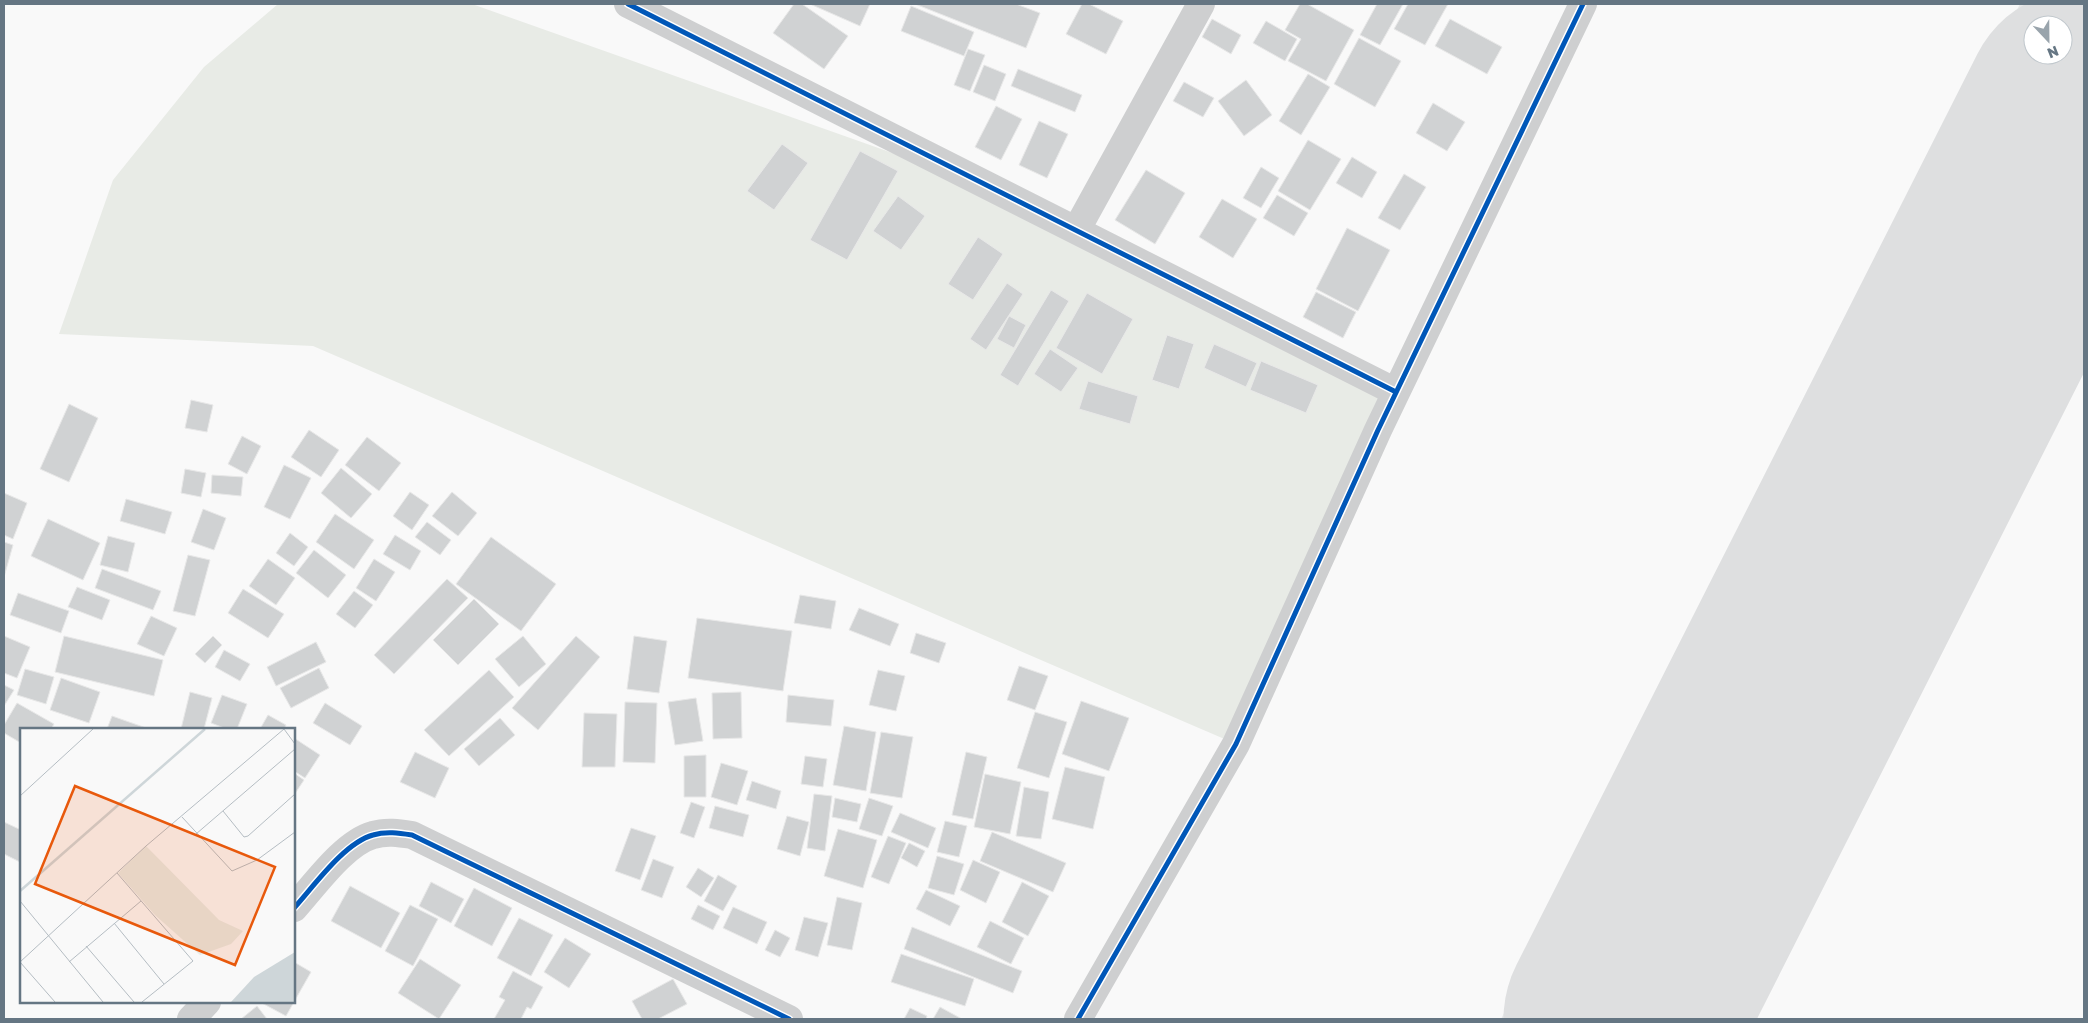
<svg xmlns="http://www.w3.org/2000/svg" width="2088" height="1023" font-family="'Golos Text',sans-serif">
	<rect width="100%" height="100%" fill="#f9f9f9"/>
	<!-- built -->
	<path fill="#e8e9e9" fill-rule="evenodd" d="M 2020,4 L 2084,4 L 2084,340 L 1737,1019 L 1501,1019 ZM 2033,25 L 2063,25 L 2063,55 L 2033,55 Z"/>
	<!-- green -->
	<path fill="#e8ebe6" d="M 278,4 L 472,4 L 901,156 L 1384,400 L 1236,744 L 313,346 L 59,334 L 113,180 L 204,67 Z"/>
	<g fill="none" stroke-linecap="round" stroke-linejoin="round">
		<!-- runway -->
		<path stroke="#dedfe0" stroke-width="239" d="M 1623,1019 L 2084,108"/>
	</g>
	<!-- building -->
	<path fill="#d0d2d3" stroke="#e8e8e8" d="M 794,4 L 802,4 L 848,36 L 824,69 L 773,33 Z
		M 810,4 L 870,4 L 860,26 Z
		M 915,4 L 1016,4 L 1040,13 L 1026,48 Z
		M 1082,4 L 1089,4 L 1123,21 L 1106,54 L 1066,34 Z
		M 1300,4 L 1307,4 L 1354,30 L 1326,81 L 1288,61 L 1301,39 L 1285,30 Z
		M 1377,4 L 1403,4 L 1380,45 L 1360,35 Z
		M 1408,4 L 1448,4 L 1425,45 L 1394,29 Z
		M 911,6 L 974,32 L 964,56 L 901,31 Z
		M 1212,19 L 1241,35 L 1231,54 L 1202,37 Z
		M 1450,19 L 1502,47 L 1487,74 L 1435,46 Z
		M 1266,21 L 1297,39 L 1285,61 L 1253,43 Z
		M 1359,38 L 1401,61 L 1375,107 L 1334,84 Z
		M 968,49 L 985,55 L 970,91 L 954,85 Z
		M 984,65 L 1006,74 L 995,101 L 973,92 Z
		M 1018,69 L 1082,95 L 1075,112 L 1011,86 Z
		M 1308,74 L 1330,87 L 1301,135 L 1279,121 Z
		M 1246,80 L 1272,115 L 1244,136 L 1218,101 Z
		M 1184,82 L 1214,98 L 1203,117 L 1173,101 Z
		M 1433,103 L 1465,122 L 1447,151 L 1416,133 Z
		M 996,106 L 1022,119 L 1001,160 L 975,147 Z
		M 1039,121 L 1068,134 L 1047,178 L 1019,165 Z
		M 1308,140 L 1341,159 L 1310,210 L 1278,191 Z
		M 782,144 L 808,163 L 774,210 L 747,191 Z
		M 860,151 L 898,171 L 847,260 L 810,240 Z
		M 1352,157 L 1377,172 L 1362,198 L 1336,183 Z
		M 1261,167 L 1279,178 L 1261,208 L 1243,198 Z
		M 1146,170 L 1185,193 L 1155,244 L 1115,220 Z
		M 1404,174 L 1426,187 L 1400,230 L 1378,218 Z
		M 1277,195 L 1308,213 L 1294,236 L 1263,218 Z
		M 898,196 L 925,216 L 901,250 L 873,231 Z
		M 1222,199 L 1257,219 L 1233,258 L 1199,237 Z
		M 1347,228 L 1390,250 L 1358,311 L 1316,289 Z
		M 978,237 L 1003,254 L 973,300 L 948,284 Z
		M 1007,283 L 1023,294 L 986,350 L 970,339 Z
		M 1051,290 L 1069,301 L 1018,386 L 1000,375 Z
		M 1316,292 L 1356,312 L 1343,338 L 1303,317 Z
		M 1087,293 L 1133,319 L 1102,374 L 1056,348 Z
		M 1009,316 L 1026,325 L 1014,348 L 997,339 Z
		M 1167,335 L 1194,344 L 1179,389 L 1152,380 Z
		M 1214,344 L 1257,363 L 1246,387 L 1204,368 Z
		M 1050,349 L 1078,368 L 1061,392 L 1034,374 Z
		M 1261,361 L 1318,385 L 1306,413 L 1250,390 Z
		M 1088,381 L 1138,396 L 1130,424 L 1079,409 Z
		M 191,400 L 213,405 L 207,432 L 185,428 Z
		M 69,404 L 98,418 L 69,482 L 40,469 Z
		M 309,430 L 339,450 L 321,477 L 291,457 Z
		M 242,436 L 261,446 L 247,474 L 228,464 Z
		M 367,437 L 401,463 L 379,491 L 345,465 Z
		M 284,465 L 311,478 L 290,519 L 264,507 Z
		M 341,468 L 372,494 L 351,518 L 321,493 Z
		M 185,469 L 206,473 L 201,497 L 181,493 Z
		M 212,475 L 243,477 L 241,496 L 211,493 Z
		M 410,492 L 429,505 L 412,530 L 393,516 Z
		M 452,492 L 477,513 L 458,536 L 432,516 Z
		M 4,493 L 27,503 L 13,539 L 4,535 Z
		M 126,499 L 172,512 L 165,534 L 120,521 Z
		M 203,509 L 226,518 L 214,550 L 191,542 Z
		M 335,514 L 374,540 L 354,569 L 316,542 Z
		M 48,519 L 100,543 L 83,580 L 31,556 Z
		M 427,522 L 451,540 L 440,555 L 415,537 Z
		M 290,533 L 308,547 L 294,566 L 276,553 Z
		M 395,535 L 421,551 L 410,570 L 383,554 Z
		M 108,536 L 135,543 L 128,572 L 100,565 Z
		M 491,537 L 556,584 L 521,631 L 456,584 Z
		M 4,542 L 13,545 L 4,577 Z
		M 314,550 L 346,575 L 328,598 L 296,573 Z
		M 188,555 L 210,560 L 195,616 L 173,611 Z
		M 268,559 L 295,578 L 276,605 L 249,586 Z
		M 374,559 L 395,572 L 376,601 L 356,588 Z
		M 102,569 L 161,591 L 153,610 L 95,588 Z
		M 447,579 L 468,598 L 394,674 L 374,655 Z
		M 77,587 L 110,600 L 102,620 L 68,607 Z
		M 243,589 L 284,614 L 268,638 L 228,613 Z
		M 354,591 L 373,605 L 355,628 L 336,614 Z
		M 18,593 L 69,611 L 61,633 L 10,615 Z
		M 800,595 L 836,601 L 831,629 L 794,623 Z
		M 474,599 L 499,624 L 458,665 L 433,640 Z
		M 859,608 L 899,624 L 890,646 L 849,630 Z
		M 151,616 L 177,628 L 164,656 L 137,644 Z
		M 697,618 L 792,631 L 783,691 L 688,678 Z
		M 916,633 L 946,643 L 939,663 L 910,653 Z
		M 4,636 L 30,647 L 17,678 L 4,673 Z
		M 64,636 L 163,660 L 154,696 L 55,672 Z
		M 213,636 L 222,645 L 205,663 L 195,654 Z
		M 523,636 L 546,664 L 519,687 L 495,659 Z
		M 576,636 L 600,657 L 538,730 L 512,708 Z
		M 634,636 L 667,641 L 659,693 L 627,689 Z
		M 316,642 L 326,662 L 276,686 L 267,667 Z
		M 224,650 L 250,664 L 240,681 L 215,667 Z
		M 1019,666 L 1048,676 L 1035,710 L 1007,700 Z
		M 319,668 L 329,688 L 291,708 L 280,688 Z
		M 25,669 L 54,677 L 46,704 L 17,695 Z
		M 489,670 L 514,697 L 449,756 L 424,730 Z
		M 878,670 L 905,676 L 896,711 L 869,705 Z
		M 61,678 L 100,692 L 89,723 L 50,710 Z
		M 4,685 L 14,690 L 4,706 Z
		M 190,692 L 212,698 L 204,729 L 181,729 Z
		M 741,692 L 742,738 L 713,739 L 712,693 Z
		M 222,695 L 247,704 L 237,729 L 227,729 L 211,723 Z
		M 788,695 L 834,700 L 831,726 L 786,722 Z
		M 696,698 L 703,741 L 675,745 L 668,702 Z
		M 1081,701 L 1129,718 L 1109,771 L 1062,754 Z
		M 625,702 L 657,703 L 655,763 L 623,762 Z
		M 17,703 L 54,724 L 51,729 L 21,729 L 21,743 L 4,733 L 4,725 Z
		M 325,703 L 362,726 L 350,745 L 313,723 Z
		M 1035,712 L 1067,722 L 1049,778 L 1017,768 Z
		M 584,713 L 617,714 L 615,767 L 582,767 Z
		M 268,715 L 286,725 L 284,729 L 260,729 Z
		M 112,716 L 149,729 L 107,729 Z
		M 500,718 L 515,735 L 479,766 L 464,749 Z
		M 844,726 L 876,732 L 866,791 L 833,785 Z
		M 881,732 L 913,737 L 902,798 L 870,793 Z
		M 294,738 L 320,755 L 305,778 L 294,771 Z
		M 415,752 L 449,768 L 435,798 L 400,782 Z
		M 966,752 L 987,757 L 973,819 L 952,815 Z
		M 706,755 L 706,797 L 684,797 L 684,756 Z
		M 805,756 L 827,759 L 823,787 L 801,784 Z
		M 721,763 L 748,771 L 737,805 L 711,797 Z
		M 1065,767 L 1105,777 L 1093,829 L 1052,819 Z
		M 294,773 L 304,780 L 294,795 Z
		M 985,774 L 1021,782 L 1010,834 L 974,827 Z
		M 752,781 L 781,791 L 776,809 L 746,800 Z
		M 1024,787 L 1049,792 L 1041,839 L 1016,836 Z
		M 814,794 L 832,796 L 825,851 L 807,848 Z
		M 835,798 L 861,804 L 857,822 L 832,817 Z
		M 869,798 L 893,806 L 882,836 L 859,829 Z
		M 691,802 L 705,807 L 694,838 L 680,833 Z
		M 715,806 L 749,815 L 743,837 L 709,828 Z
		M 900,813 L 936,828 L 928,848 L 891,832 Z
		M 787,816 L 809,822 L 800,856 L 777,849 Z
		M 945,821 L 967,826 L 959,857 L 937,852 Z
		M 4,822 L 21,830 L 20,862 L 4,854 Z
		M 631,828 L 656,836 L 640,880 L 615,871 Z
		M 838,829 L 877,840 L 863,888 L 824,876 Z
		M 992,832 L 1066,863 L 1053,892 L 980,861 Z
		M 888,836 L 906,843 L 889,884 L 871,877 Z
		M 909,843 L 925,851 L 917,867 L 901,858 Z
		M 937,856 L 964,864 L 954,895 L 928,888 Z
		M 653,859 L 674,867 L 662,898 L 641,890 Z
		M 973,860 L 1000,872 L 986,903 L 960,890 Z
		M 698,868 L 714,878 L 701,897 L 686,887 Z
		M 718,875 L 737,886 L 723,911 L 704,901 Z
		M 431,882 L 464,899 L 451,923 L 419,906 Z
		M 1022,882 L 1049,896 L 1028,936 L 1002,922 Z
		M 350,886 L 400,913 L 381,948 L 331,921 Z
		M 474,888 L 512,908 L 492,946 L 454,926 Z
		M 926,890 L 960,906 L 950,926 L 916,909 Z
		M 837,897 L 862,903 L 852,950 L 827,945 Z
		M 410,905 L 438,919 L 413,966 L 385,951 Z
		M 698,905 L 720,916 L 713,930 L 691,919 Z
		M 733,907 L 767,922 L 757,944 L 723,928 Z
		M 804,917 L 828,923 L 818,957 L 795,950 Z
		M 519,918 L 553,935 L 531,976 L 497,958 Z
		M 990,921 L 1024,938 L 1011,964 L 977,947 Z
		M 912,927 L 1022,971 L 1013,993 L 904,949 Z
		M 775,930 L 790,938 L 780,957 L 765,950 Z
		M 565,938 L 591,954 L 569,988 L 544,972 Z
		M 901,954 L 974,979 L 965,1006 L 891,982 Z
		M 420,959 L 461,985 L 439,1019 L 398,993 Z
		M 294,962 L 311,972 L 286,1016 L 260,1002 L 294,1002 Z
		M 513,971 L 543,987 L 531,1009 L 527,1007 L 521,1019 L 494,1019 L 505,1000 L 499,997 Z
		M 673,979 L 687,1004 L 658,1019 L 642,1019 L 632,1001 Z
		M 257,1006 L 267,1019 L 241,1019 Z
		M 940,1007 L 962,1019 L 933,1019 Z
		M 910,1008 L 927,1016 L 926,1019 L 904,1019 Z"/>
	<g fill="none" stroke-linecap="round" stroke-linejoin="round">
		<!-- minor -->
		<path stroke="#cecfd0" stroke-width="28" d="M 628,4 L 1396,392
			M 1077,229 L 1201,4
			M 294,908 C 314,886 344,843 373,835 C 386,831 399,833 412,835 L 789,1019
			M 191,1019 L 207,1002
			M 1078,1019 L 1236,744 L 1378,430 L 1583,4"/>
		<defs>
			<path id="cycleway" d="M 628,4 L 1396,392
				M 294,908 C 314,886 344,843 373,835 C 386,831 399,833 412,835 L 789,1019
				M 1078,1019 L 1236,744 L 1378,430 L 1583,4"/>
		</defs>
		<!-- cycleway casing -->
		<use href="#cycleway" stroke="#fff" stroke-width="8"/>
		<!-- cycleway -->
		<use href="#cycleway" stroke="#0057b8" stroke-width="5"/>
	</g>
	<!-- overview -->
	<g transform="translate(20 728)">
		<rect width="275" height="275" fill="#f9f9f9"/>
		<path d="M 126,118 L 199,192 L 223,203 L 211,216 L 180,227 L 135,187 L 98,145 Z" fill="#e8ebe6"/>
		<path d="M 275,224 L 275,274 L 211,274 L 234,249 Z" fill="#ced6d9"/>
		<path fill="none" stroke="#ced6d9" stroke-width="2.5" d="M 0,163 L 185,1"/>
		<path fill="none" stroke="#b5bdc3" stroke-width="1" d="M 264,1 L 275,16M 0,68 L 73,1M 203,83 L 224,109 L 228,108 L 275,66M 162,89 L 212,143 L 237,132 L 275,104M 176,106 L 275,21M 97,145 L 173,233 L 122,274M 0,173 L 83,274M 94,195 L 144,256M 66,218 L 114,274M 0,234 L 126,118 L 264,1M 0,234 L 35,274M 49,234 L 121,173"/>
		<path fill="#e8590c" fill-opacity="0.15" stroke="#e8590c" stroke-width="2.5" d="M 55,58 L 255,139 L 215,237 L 15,156 Z"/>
		<rect width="275" height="275" fill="none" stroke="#657683" stroke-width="2.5"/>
	</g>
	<!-- border -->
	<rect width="2088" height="1023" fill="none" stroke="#657683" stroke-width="10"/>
	<!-- north arrow -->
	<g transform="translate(2048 40) rotate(158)"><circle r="24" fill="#ffffff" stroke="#c1c8cd"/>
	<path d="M0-4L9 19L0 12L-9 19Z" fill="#99a4ac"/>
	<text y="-8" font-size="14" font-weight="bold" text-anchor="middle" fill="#657683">N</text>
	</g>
</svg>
